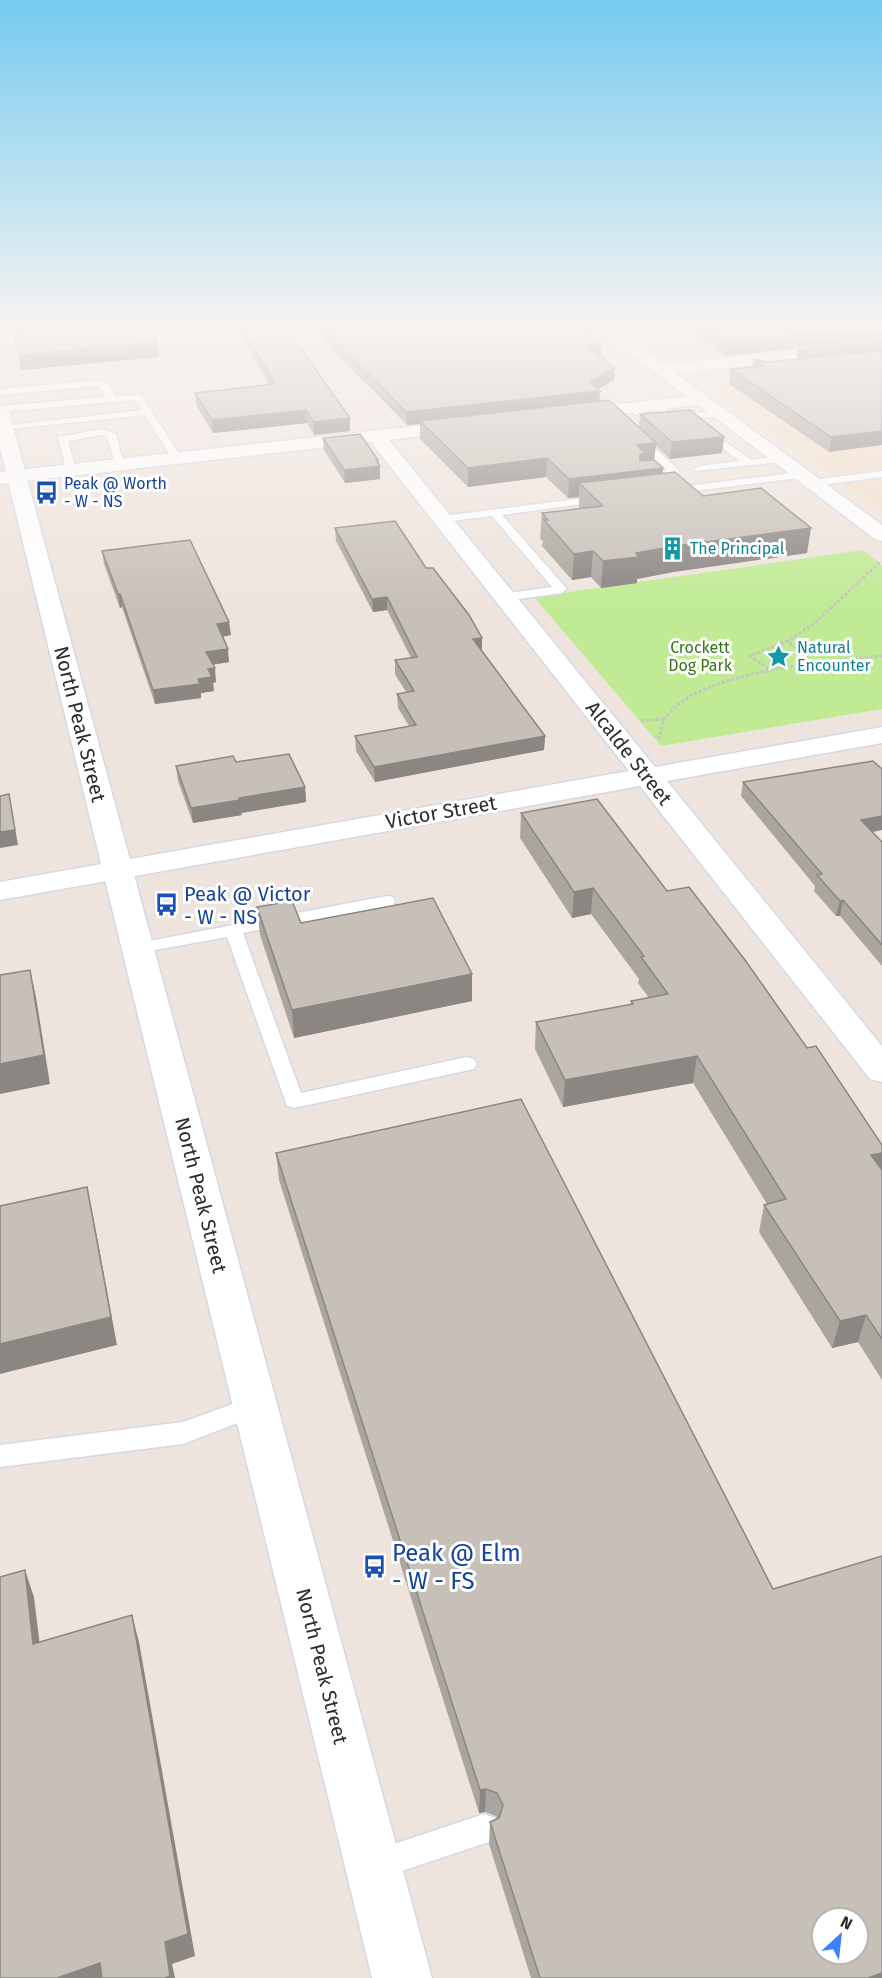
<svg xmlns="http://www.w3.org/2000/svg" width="882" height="1978" font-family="'Fira Sans',sans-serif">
	<rect width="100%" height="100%" fill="#efe4dd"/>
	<!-- education -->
	<path fill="#f2dfcb" d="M 882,354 L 882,513 L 692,375 Z"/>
	<!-- green -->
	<path fill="#c0eb94" d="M 863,550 L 882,565 L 882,709 L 661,746 L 534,597 Z"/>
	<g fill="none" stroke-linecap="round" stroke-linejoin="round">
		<defs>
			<path id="lane" d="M 99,380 L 108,383 L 115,396 L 141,395 L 182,458 L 181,460 L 173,460 L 145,415 L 0,430 L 4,426 L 142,410 L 135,400 L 0,412 L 0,406 L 106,397 L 98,386 L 0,395 L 0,389 Z
				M 658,402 L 671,415 L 719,411 L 724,414 L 719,417 L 646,420 L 625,408 L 630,405 L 648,414 L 660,413 L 653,405 Z
				M 704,427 L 751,460 L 781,456 L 786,459 L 781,462 L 695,471 L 694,469 L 699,466 L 740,461 L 701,432 L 701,428 Z
				M 102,429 L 116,434 L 124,466 L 116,466 L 107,436 L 102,435 L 68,441 L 76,470 L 67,472 L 58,437 Z
				M 633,436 L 641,436 L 679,470 L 679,474 L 648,477 L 648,473 L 667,470 L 633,440 Z
				M 882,471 L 882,477 L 812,486 L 807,483 L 812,480 Z
				M 802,472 L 806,473 L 806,477 L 670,494 L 665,491 L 670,488 Z
				M 600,496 L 604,497 L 604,501 L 502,515 L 567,589 L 561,593 L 505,601 L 501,600 L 501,594 L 552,587 L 492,516 L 443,522 L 437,519 L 443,516 Z
				M 387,896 L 393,897 L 395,901 L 393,905 L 243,933 L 301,1093 L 467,1057 L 474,1059 L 477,1064 L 474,1069 L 294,1108 L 287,1106 L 227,937 L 138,953 L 129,948 L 138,943 Z
				M 255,1396 L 264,1399 L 267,1406 L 264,1413 L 183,1444 L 0,1467 L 0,1445 L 183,1422 Z
				M 484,1814 L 495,1818 L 499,1829 L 495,1840 L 378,1879 L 367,1875 L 363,1864 L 367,1853 Z"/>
			<path id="street" d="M 62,328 L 121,328 L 114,333 L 0,344 L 0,334 Z
				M 882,341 L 882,351 L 660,375 L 652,370 L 660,365 Z
				M 700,395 L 709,400 L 706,404 L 574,419 L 565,414 L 574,409 Z
				M 463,421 L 469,422 L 472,426 L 469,430 L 389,440 L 655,767 L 882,727 L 882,743 L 667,781 L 882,1046 L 882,1082 L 870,1079 L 640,786 L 0,900 L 0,882 L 629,771 L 371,442 L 0,484 L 0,472 Z"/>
			<path id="secondary" d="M 597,328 L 614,328 L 882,525 L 882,541 L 875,539 Z
				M 0,407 L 9,412 L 432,1978 L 372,1978 L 0,448 Z"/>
		</defs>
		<!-- lane casing -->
		<use href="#lane" stroke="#d2d9e6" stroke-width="3"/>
		<!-- street casing -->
		<use href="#street" stroke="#d2d9e6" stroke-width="3"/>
		<!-- secondary casing -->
		<use href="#secondary" stroke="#d2d9e6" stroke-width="3"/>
		<!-- path -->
		<path stroke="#c4c4c4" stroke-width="3" stroke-dasharray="3 2" stroke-linecap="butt" d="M 811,661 L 787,641 L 815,623 L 881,561
			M 768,669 L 750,656 L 787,641
			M 641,721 L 664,719
			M 659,739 C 661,732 662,723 666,717 C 696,672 831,660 882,656"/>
		<!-- lane -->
		<use href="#lane" fill="#fff" fill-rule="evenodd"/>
		<!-- street -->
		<use href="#street" fill="#fff" fill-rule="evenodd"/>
		<!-- secondary -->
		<use href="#secondary" fill="#fff" fill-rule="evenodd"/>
	</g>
	<!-- wall -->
	<path fill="#aba59f" d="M 11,328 L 150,328 L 158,342 L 159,357 L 21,370 L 13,331 L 12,331 Z
		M 237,328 L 286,328 L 350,431 L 314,435 L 307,423 L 213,433 L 196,405 L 195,393 L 269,385 Z
		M 311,328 L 582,328 L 601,355 L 598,355 L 615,368 L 614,380 L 598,389 L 600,391 L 599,401 L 639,428 L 640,414 L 724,437 L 722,453 L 670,459 L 656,446 L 654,460 L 663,473 L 807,553 L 673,572 L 637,579 L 637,583 L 601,588 L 591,577 L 572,580 L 542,546 L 543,541 L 540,539 L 542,513 L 579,509 L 579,497 L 568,498 L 546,477 L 468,487 L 420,439 L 420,424 L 407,425 Z
		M 684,328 L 882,328 L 725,356 Z
		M 882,340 L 829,452 L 729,384 L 731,369 L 752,367 L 753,359 L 767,362 L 797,359 Z
		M 323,438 L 378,465 L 380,479 L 345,483 L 324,450 Z
		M 335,528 L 482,651 L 545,736 L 544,750 L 375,782 L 356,751 L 355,736 L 409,726 L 398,708 L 397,694 L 406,692 L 395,674 L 395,660 L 411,658 L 387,610 L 373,612 L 336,541 Z
		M 102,551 L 231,635 L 223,637 L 229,662 L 213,665 L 216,682 L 213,683 L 214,691 L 201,693 L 201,698 L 155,704 L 122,607 L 120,608 L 104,564 Z
		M 236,762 L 305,787 L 306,802 L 241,813 L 242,815 L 193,823 L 178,781 L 176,766 Z
		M 743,782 L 872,832 L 882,842 L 882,966 L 840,916 L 836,916 L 814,891 L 815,886 L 741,796 Z
		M 521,813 L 667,891 L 807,1048 L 882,1145 L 882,1380 L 858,1342 L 832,1348 L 759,1232 L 764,1205 L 767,1204 L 693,1083 L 563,1107 L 535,1049 L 536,1022 L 631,1005 L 631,1001 L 649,998 L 638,983 L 639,979 L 591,914 L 572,918 L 520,838 Z
		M 257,907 L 301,923 L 472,974 L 472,1001 L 294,1038 L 260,935 Z
		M 276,1153 L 773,1589 L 882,1978 L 531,1978 L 489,1844 L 490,1822 L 497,1819 L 496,1816 L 485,1812 L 479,1813 L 279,1180 Z"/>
	<!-- shaded-wall -->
	<path fill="#8b8682" d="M 11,328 L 35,328 L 12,331 Z
		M 862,328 L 882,328 L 882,339 L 725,356 L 727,342 Z
		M 882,340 L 882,354 L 796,363 L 798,349 Z
		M 158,342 L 159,357 L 21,370 L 19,355 Z
		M 602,343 L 601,355 L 584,357 L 585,345 Z
		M 615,368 L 614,380 L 593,392 L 600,391 L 599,404 L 420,421 L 420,424 L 407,425 L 406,412 L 589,382 Z
		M 306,410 L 307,423 L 213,433 L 212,420 Z
		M 350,418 L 350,431 L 314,435 L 314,422 Z
		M 882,431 L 882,445 L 829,452 L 831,437 Z
		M 724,437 L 722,453 L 670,459 L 672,442 Z
		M 656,443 L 654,461 L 663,468 L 661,487 L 579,483 L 579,497 L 568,498 L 569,479 L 637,445 Z
		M 547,458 L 546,477 L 468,487 L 468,468 Z
		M 376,460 L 378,460 L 379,467 L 380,466 L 380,479 L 345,483 L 344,470 Z
		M 811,528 L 807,553 L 673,572 L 637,579 L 637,583 L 601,588 L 603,561 L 636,553 L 675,546 Z
		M 593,551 L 591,577 L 572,580 L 574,554 Z
		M 118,594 L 120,594 L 122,607 L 120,608 Z
		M 387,597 L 387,610 L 373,612 L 372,599 Z
		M 229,622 L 231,635 L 218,637 L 217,624 Z
		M 482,638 L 482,652 L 473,639 Z
		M 228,649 L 229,662 L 208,665 L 206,652 Z
		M 215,668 L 216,682 L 213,683 L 214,691 L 201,693 L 201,698 L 155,704 L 153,690 L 198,679 L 208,669 Z
		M 545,736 L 544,750 L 375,782 L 374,767 Z
		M 305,787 L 306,802 L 241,813 L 242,815 L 193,823 L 191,808 L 239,798 Z
		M 9,794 L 18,845 L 0,848 L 0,832 Z
		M 882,816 L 882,830 L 858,835 L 861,820 Z
		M 593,888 L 591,914 L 572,918 L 574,892 Z
		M 843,900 L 840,916 L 836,916 L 840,901 Z
		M 30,970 L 36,997 L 50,1084 L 0,1094 L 0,1064 Z
		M 472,974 L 472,1001 L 294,1038 L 292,1010 Z
		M 697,1056 L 693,1083 L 563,1107 L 565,1080 Z
		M 882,1153 L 882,1167 L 879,1179 L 871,1155 Z
		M 87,1187 L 93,1216 L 117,1345 L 0,1374 L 0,1344 Z
		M 866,1315 L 858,1342 L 832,1348 L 840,1321 Z
		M 25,1570 L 34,1597 L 43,1671 L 33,1644 Z
		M 132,1615 L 139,1642 L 195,1956 L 172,1964 L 175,1978 L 165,1978 L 165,1942 Z
		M 486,1789 L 485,1812 L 479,1813 L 480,1790 Z
		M 100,1963 L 106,1978 L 57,1978 Z
		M 882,1973 L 882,1978 L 868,1978 Z"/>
	<!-- building -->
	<path fill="#c7c0b9" stroke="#8b8682" stroke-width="1.5" fill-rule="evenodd" d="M 32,328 L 150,328 L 158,342 L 19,355 L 13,330 Z
		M 242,328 L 286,328 L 350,418 L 314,422 L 306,410 L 212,420 L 195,393 L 275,384 Z
		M 322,328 L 582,328 L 602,343 L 585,345 L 615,368 L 589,382 L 600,391 L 406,412 Z
		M 706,328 L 862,328 L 727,342 Z
		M 882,351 L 882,431 L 831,437 L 731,369 L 764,366 L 753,359 L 767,362 Z
		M 609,400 L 656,443 L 637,445 L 645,453 L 640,454 L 640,461 L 654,460 L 663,468 L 569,479 L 547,458 L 468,468 L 420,421 Z
		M 690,410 L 724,437 L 672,442 L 640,414 Z
		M 360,434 L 378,460 L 376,460 L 380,466 L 344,470 L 323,438 Z
		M 675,472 L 703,496 L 761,488 L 811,528 L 675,546 L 636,553 L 639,557 L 603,561 L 593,551 L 574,554 L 544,520 L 548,520 L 542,513 L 603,506 L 579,483 Z
		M 395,521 L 426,568 L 433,568 L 469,615 L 482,638 L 473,639 L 545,736 L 374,767 L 355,736 L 416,725 L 397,694 L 414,691 L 395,660 L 417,657 L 387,597 L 372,599 L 335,528 Z
		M 190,540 L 229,622 L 217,624 L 228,649 L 206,652 L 215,668 L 208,669 L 212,677 L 198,679 L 200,684 L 153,690 L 120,594 L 118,594 L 102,551 Z
		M 289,754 L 305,787 L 239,798 L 240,800 L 191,808 L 176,766 L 233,756 L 236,762 Z
		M 873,761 L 882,769 L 882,816 L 861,820 L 882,842 L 882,945 L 843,900 L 840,901 L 817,875 L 822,874 L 743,782 Z
		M 9,794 L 15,830 L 0,832 L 0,796 Z
		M 597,799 L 667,891 L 689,887 L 745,960 L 807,1048 L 816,1046 L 882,1145 L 882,1153 L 871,1155 L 882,1170 L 882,1339 L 866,1315 L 840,1321 L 764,1205 L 786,1199 L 697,1056 L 565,1080 L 536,1022 L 633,1004 L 631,1001 L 668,994 L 641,957 L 644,956 L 593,888 L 574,892 L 521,813 Z
		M 433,898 L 472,974 L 292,1010 L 257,907 L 292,901 L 301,923 Z
		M 30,970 L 44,1055 L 0,1064 L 0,975 Z
		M 521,1099 L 773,1589 L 882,1556 L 882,1973 L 868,1978 L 540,1978 L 490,1822 L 499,1818 L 503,1805 L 497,1793 L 486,1789 L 480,1790 L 276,1153 ZM 822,1918 L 858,1918 L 858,1954 L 822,1954 Z
		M 87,1187 L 111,1317 L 0,1344 L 0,1206 Z
		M 25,1570 L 33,1644 L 132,1615 L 188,1934 L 165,1942 L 170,1976 L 165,1978 L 102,1978 L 100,1963 L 57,1978 L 0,1978 L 0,1577 Z"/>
	<!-- sky -->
	<linearGradient id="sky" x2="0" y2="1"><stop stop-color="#74cbf0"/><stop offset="0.54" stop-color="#f8f3f0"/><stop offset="1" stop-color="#f8f3f0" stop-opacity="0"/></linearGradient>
	<rect width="882" height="605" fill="url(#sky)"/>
	<!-- icons -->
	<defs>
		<symbol id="bus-bare" viewBox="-9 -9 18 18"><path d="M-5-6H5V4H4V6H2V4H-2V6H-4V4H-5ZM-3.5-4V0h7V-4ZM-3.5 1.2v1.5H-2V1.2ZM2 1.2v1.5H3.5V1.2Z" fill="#1a4fb4" stroke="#fff" stroke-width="2.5" paint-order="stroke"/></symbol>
		<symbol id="building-bare" viewBox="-9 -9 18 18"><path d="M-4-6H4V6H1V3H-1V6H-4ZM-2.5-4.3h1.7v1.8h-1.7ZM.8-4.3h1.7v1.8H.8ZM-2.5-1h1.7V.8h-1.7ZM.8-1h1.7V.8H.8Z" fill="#0f9aa8" stroke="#fff" stroke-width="2.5" paint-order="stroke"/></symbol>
		<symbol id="sight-bare" viewBox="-9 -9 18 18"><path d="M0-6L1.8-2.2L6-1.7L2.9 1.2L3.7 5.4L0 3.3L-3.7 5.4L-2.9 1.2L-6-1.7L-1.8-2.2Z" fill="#0f9aa8" stroke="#fff" stroke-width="2.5" paint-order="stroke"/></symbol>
	</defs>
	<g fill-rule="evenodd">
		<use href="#bus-bare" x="30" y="476" width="33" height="33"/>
		<use href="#building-bare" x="656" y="532" width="33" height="33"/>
		<use href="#sight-bare" x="762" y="640" width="33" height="33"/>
		<use href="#bus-bare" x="150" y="888" width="33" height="33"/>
		<use href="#bus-bare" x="358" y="1550" width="33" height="33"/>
	</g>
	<g text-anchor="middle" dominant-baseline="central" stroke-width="6" stroke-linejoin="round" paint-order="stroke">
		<!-- far-transit labels -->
		<g font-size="16" fill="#164399" stroke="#fff" text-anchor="start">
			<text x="64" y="483">Peak @ Worth<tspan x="64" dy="18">- W - NS</tspan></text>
		</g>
		<!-- far-culture labels -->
		<g font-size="16" fill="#0d838f" stroke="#fff" text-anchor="start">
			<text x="690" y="548">The Principal</text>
			<text x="797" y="647">Natural<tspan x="797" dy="18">Encounter</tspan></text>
		</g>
		<!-- far-park labels -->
		<g font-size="16" fill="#377313" stroke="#fff">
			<text x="700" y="647">Crockett<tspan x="700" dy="18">Dog Park</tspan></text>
		</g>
		<!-- street labels -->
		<g font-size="20" fill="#2c2c2c" stroke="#fff">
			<text transform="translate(80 724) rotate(76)">North Peak Street</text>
			<text transform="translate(629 753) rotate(52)">Alcalde Street</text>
			<text transform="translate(441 812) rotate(-10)">Victor Street</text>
			<text transform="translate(201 1195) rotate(76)">North Peak Street</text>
			<text transform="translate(322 1666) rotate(76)">North Peak Street</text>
		</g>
		<!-- transit labels -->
		<g font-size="20" fill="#164399" stroke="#fff" text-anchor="start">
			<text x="184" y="894">Peak @ Victor<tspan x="184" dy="23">- W - NS</tspan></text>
		</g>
		<!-- near-transit labels -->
		<g font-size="24" fill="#164399" stroke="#fff" text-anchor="start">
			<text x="392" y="1553">Peak @ Elm<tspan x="392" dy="28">- W - FS</tspan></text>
		</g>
	</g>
	<!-- north arrow -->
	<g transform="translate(840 1936) rotate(27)"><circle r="28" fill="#ffffff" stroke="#ababab" stroke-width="1.5"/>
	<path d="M0-4.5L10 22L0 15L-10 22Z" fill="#3a80ff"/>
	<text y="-9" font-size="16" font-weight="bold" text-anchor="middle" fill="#2c2c2c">N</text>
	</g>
</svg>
